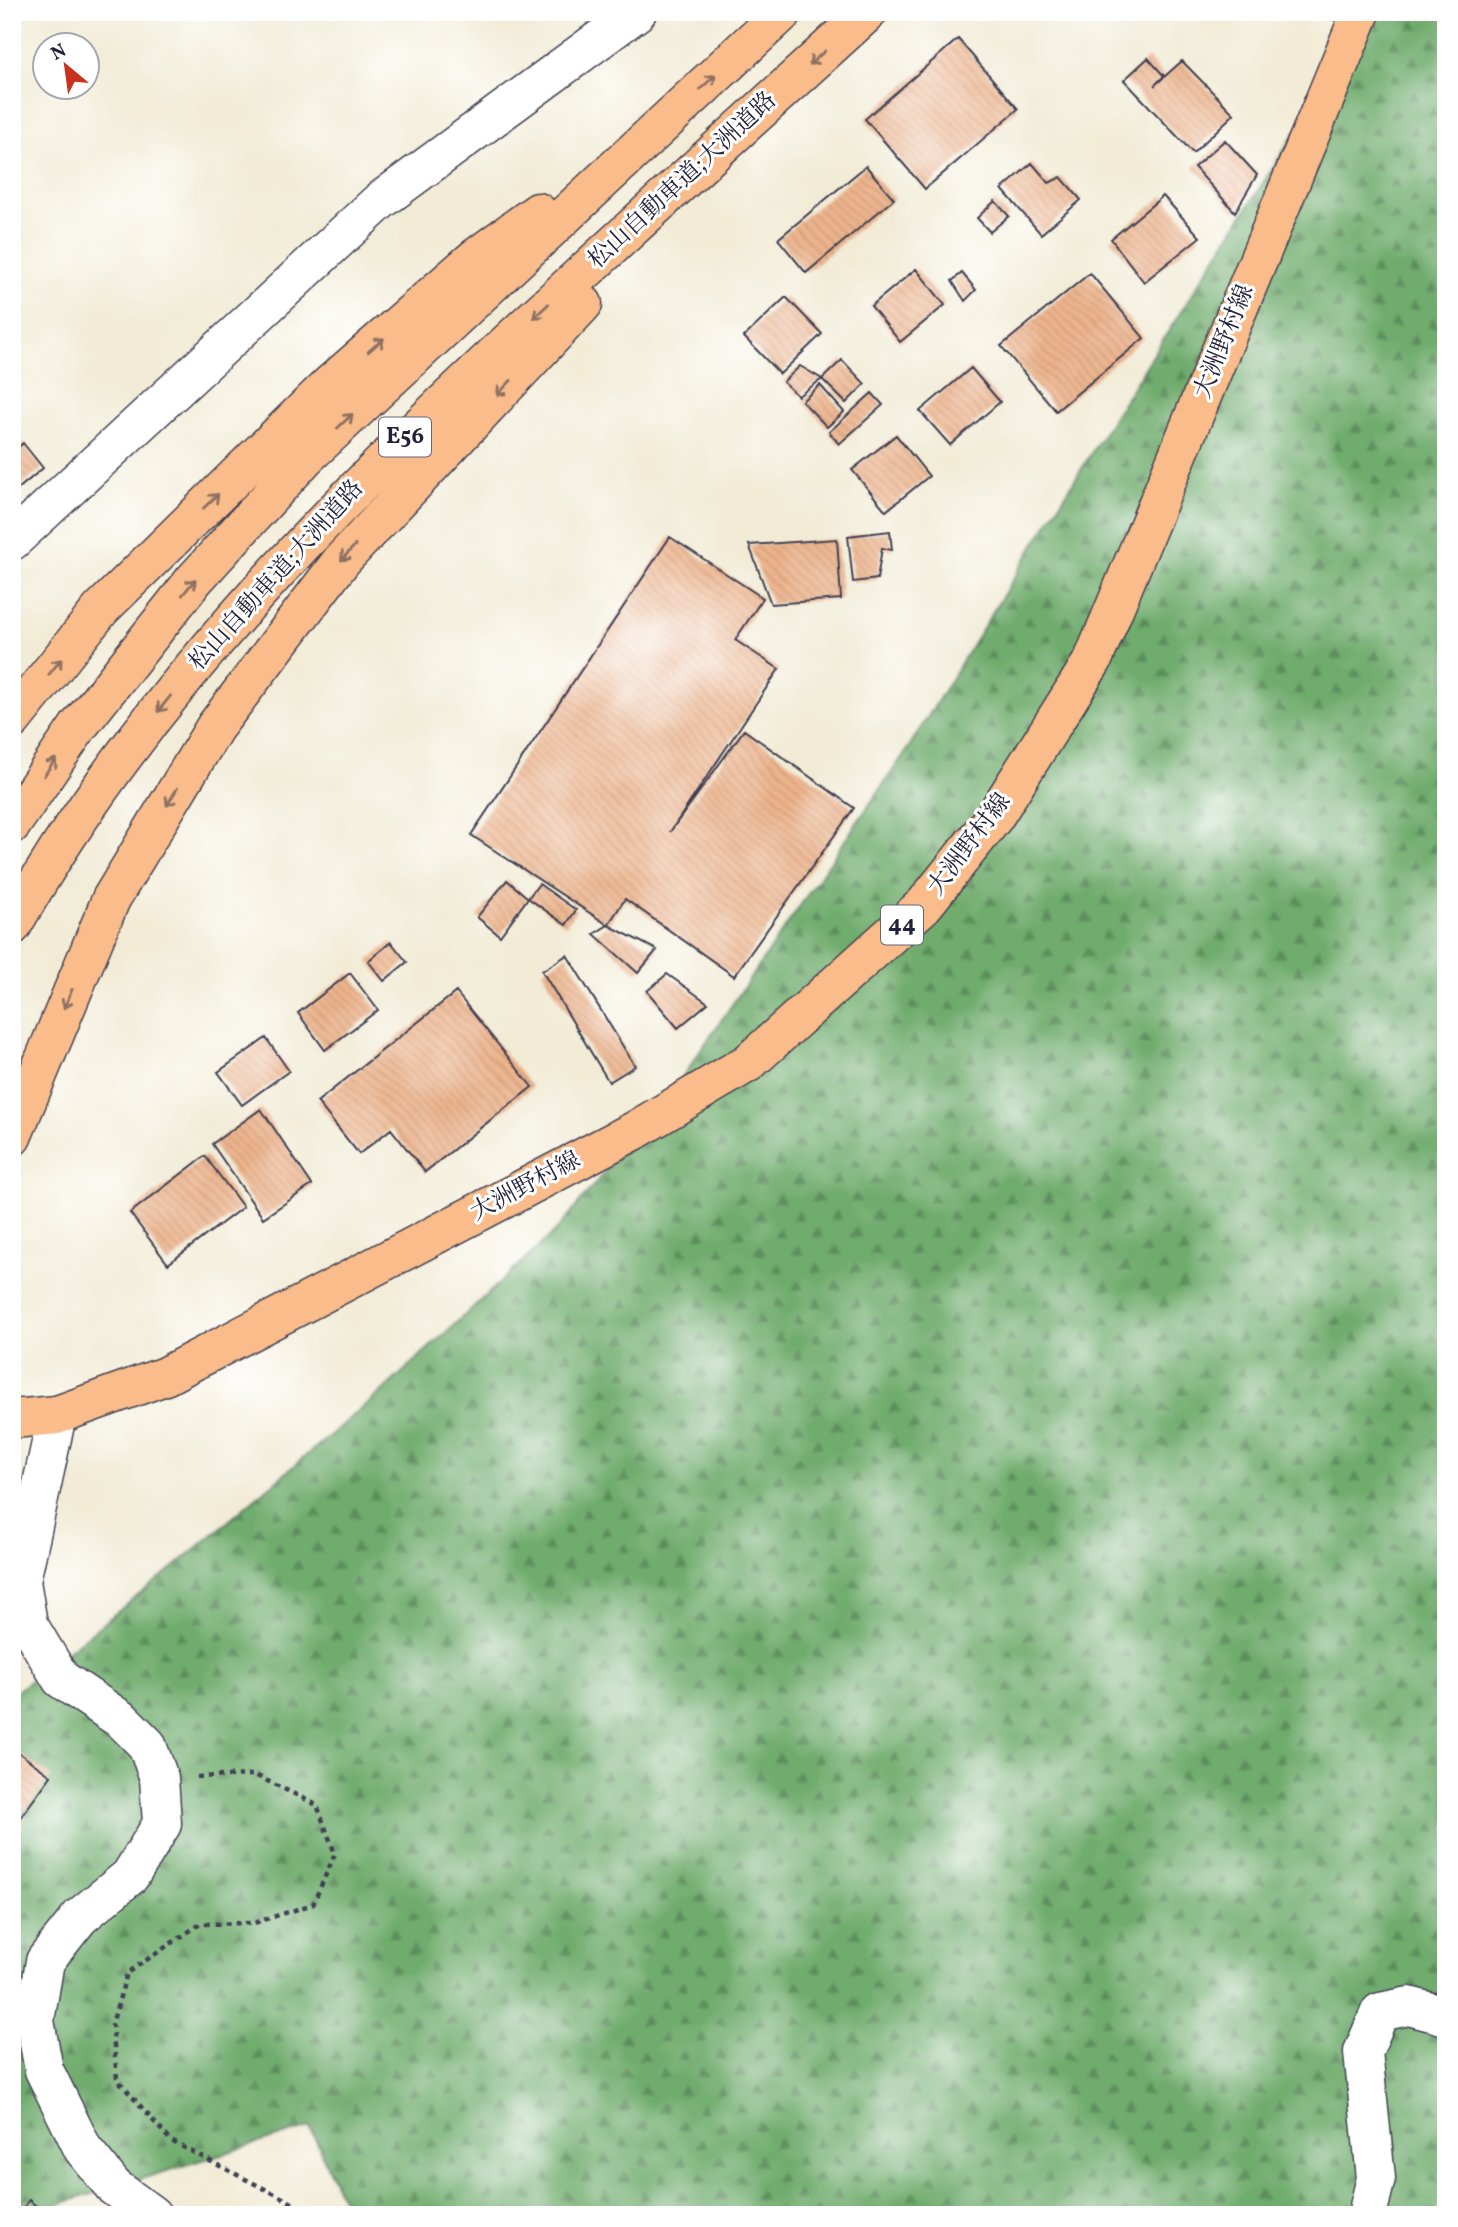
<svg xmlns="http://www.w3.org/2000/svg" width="1458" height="2227" font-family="Vollkorn,'Noto Serif JP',serif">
	<defs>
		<pattern id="forest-firs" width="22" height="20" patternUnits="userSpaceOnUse" patternTransform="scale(1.75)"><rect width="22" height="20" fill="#6fac6d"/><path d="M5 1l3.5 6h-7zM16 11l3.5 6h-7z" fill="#5b8c5b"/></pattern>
		<pattern id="building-back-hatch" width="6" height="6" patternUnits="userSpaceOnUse" patternTransform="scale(1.75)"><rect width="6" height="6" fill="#edb48c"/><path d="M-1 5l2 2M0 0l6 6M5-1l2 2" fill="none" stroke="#cb9a7a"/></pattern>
	</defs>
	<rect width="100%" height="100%" fill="#fff"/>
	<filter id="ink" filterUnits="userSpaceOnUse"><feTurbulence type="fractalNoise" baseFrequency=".0143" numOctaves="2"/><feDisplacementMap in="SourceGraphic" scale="14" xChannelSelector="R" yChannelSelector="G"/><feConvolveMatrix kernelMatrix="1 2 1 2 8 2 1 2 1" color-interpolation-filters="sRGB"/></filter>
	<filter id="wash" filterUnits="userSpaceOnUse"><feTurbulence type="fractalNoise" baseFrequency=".00686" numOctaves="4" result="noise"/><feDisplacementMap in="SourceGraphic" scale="28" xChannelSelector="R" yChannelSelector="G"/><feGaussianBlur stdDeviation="1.57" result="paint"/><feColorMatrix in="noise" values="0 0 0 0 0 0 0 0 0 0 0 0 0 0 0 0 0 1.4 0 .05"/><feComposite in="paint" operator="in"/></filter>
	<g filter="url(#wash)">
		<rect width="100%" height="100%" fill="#f2ecd7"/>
		<!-- forest -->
		<path fill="url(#forest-firs)" stroke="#486754" stroke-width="2" d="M 1372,12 L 1446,12 L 1446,2215 L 349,2215 L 310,2127 L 24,2215 L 12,2215 L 12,1695 L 173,1568 L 378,1395 L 557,1230 L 681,1079 L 909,747 L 1115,415 Z"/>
		<g id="blocks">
			<!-- building -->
			<path fill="url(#building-back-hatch)" d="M 958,39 L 1018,109 L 925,189 L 865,119 Z
				M 1148,58 L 1164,76 L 1154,86 L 1182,61 L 1234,114 L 1193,153 L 1124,80 Z
				M 1225,140 L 1257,175 L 1235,212 L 1194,167 Z
				M 1032,163 L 1049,183 L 1061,177 L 1081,200 L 1041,234 L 1002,189 Z
				M 866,166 L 894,199 L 806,273 L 778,239 Z
				M 1163,196 L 1200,237 L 1144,282 L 1111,239 Z
				M 995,201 L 1009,216 L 990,232 L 977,218 Z
				M 916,269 L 945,305 L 900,342 L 871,306 Z
				M 962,273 L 976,290 L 965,301 L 952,281 Z
				M 1090,273 L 1144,338 L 1056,411 L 1001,346 Z
				M 786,297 L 822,334 L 780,374 L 744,337 Z
				M 842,360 L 865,384 L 846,403 L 822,379 Z
				M 800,366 L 822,379 L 798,396 L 783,382 Z
				M 971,368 L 1000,402 L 950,445 L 920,411 Z
				M 820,385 L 844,412 L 827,427 L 802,401 Z
				M 872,393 L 883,405 L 839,444 L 829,432 Z
				M 896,435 L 929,476 L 886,511 L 852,470 Z
				M 23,443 L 43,468 L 12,494 L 12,453 Z
				M 890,531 L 892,550 L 882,548 L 877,579 L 853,582 L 848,536 Z
				M 670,537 L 763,598 L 735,640 L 779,669 L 670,832 L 744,730 L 854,808 L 734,976 L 625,899 L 608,925 L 657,950 L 638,973 L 594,934 L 608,925 L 471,835 Z
				M 837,539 L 841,599 L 771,604 L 749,545 Z
				M 507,880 L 528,898 L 539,884 L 576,910 L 566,925 L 528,898 L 500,936 L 477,917 Z
				M 391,942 L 407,962 L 384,981 L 368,961 Z
				M 567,955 L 635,1066 L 609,1082 L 542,971 Z
				M 350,973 L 378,1010 L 325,1050 L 298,1013 Z
				M 667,974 L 708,1003 L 678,1028 L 647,991 Z
				M 456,992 L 532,1087 L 425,1172 L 391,1129 L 359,1154 L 317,1102 Z
				M 266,1038 L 289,1071 L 242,1105 L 218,1072 Z
				M 261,1109 L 312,1185 L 263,1218 L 212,1144 Z
				M 205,1156 L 243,1207 L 168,1264 L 130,1213 Z
				M 12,1748 L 51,1776 L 12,1829 Z
				M 29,2200 L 47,2215 L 18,2215 Z"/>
		</g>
	</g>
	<g filter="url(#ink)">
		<use href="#blocks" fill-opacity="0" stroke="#414052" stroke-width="2"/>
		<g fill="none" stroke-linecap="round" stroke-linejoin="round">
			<defs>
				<path id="minor" d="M 12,541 L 380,201 L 637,12
					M 57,1415 L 21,1581 L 28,1624 L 61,1679 L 123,1721 L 147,1745 L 159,1778 L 162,1824 L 130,1876 L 80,1917 L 45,1961 L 35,2021 L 44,2070 L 83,2149 L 114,2187 L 152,2215
					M 1367,2215 L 1376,2178 L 1363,2052 L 1380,2012 L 1409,2006 L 1446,2016"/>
				<path id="major" d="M 12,1419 L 57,1415 L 165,1376 L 634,1131 L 748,1063 L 924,905 L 995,816 L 1093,660 L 1361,12"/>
				<path id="highway" d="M 12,720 L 101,609 L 327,387 L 475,258 L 538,212
					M 12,824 L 78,727 L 194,580 L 306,457 L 783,12
					M 12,926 C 148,686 346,492 546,307 C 653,208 760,110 868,12
					M 12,1137 L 111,899 L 215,727 L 342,560 L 583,304"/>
			</defs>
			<!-- minor casing -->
			<use href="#minor" stroke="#414052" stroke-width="41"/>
			<!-- major casing -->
			<use href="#major" stroke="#414052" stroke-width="41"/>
			<!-- highway casing -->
			<use href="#highway" stroke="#414052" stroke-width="41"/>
			<!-- path -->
			<path stroke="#414052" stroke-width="4.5" stroke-dasharray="5 5" stroke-linecap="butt" d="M 197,1777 L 255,1775 L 317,1805 L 335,1854 L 313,1904 L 254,1923 L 200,1924 L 127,1973 L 112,2024 L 117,2079 L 171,2141 L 316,2215"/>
			<!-- minor -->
			<use href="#minor" stroke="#fff" stroke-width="38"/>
			<!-- major -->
			<use href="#major" stroke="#f9bc8a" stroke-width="38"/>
			<!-- highway -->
			<use href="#highway" stroke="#f9bc8a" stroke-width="38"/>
		</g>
		<!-- one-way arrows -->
		<defs><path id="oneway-shaft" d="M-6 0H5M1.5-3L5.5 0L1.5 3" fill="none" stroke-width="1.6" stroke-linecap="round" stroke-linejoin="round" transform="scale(1.75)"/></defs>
		<g stroke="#8e6f62">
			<use href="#oneway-shaft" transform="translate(817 58) rotate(138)"/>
			<use href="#oneway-shaft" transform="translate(708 82) rotate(-43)"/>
			<use href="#oneway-shaft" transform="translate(541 311) rotate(137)"/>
			<use href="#oneway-shaft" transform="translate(376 345) rotate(-41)"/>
			<use href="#oneway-shaft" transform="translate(504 388) rotate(133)"/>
			<use href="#oneway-shaft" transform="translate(345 421) rotate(-43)"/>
			<use href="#oneway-shaft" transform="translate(211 501) rotate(-44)"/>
			<use href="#oneway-shaft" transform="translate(348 553) rotate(133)"/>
			<use href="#oneway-shaft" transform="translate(189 587) rotate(-51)"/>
			<use href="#oneway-shaft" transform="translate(55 667) rotate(-51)"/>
			<use href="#oneway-shaft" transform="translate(164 704) rotate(129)"/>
			<use href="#oneway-shaft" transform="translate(50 767) rotate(-56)"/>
			<use href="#oneway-shaft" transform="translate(172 797) rotate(121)"/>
			<use href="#oneway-shaft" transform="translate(68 999) rotate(113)"/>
		</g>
	</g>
	<g text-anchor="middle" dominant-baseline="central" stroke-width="6" stroke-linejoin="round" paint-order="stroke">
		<!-- shield labels -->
		<g fill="#fff" stroke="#646476" stroke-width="2">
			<rect x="379" y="417.5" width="52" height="39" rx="5"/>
			<rect x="881" y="905.5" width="42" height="39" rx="5"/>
		</g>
		<g font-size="23" font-weight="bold" fill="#22223b">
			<text x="405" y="437">E56</text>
			<text x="902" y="925">44</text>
		</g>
		<!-- street labels -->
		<g font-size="24" fill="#22223b" stroke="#fff">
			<text transform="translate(683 181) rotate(-43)">松山自動車道;大洲道路</text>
			<text transform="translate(1225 342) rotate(-68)">大洲野村線</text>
			<text transform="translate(277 576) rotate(-48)">松山自動車道;大洲道路</text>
			<text transform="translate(970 845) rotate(-53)">大洲野村線</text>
			<text transform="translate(526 1187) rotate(-28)">大洲野村線</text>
		</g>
	</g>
	<!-- margin -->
	<rect width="1458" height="2227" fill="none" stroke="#fff" stroke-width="42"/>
	<!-- north arrow -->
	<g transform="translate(66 66) rotate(331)"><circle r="33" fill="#ffffff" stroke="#a7a7b1" stroke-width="2"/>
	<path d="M0-5L12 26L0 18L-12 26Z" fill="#c8321e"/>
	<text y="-10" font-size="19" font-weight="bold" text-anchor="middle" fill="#22223b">N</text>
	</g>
</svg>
